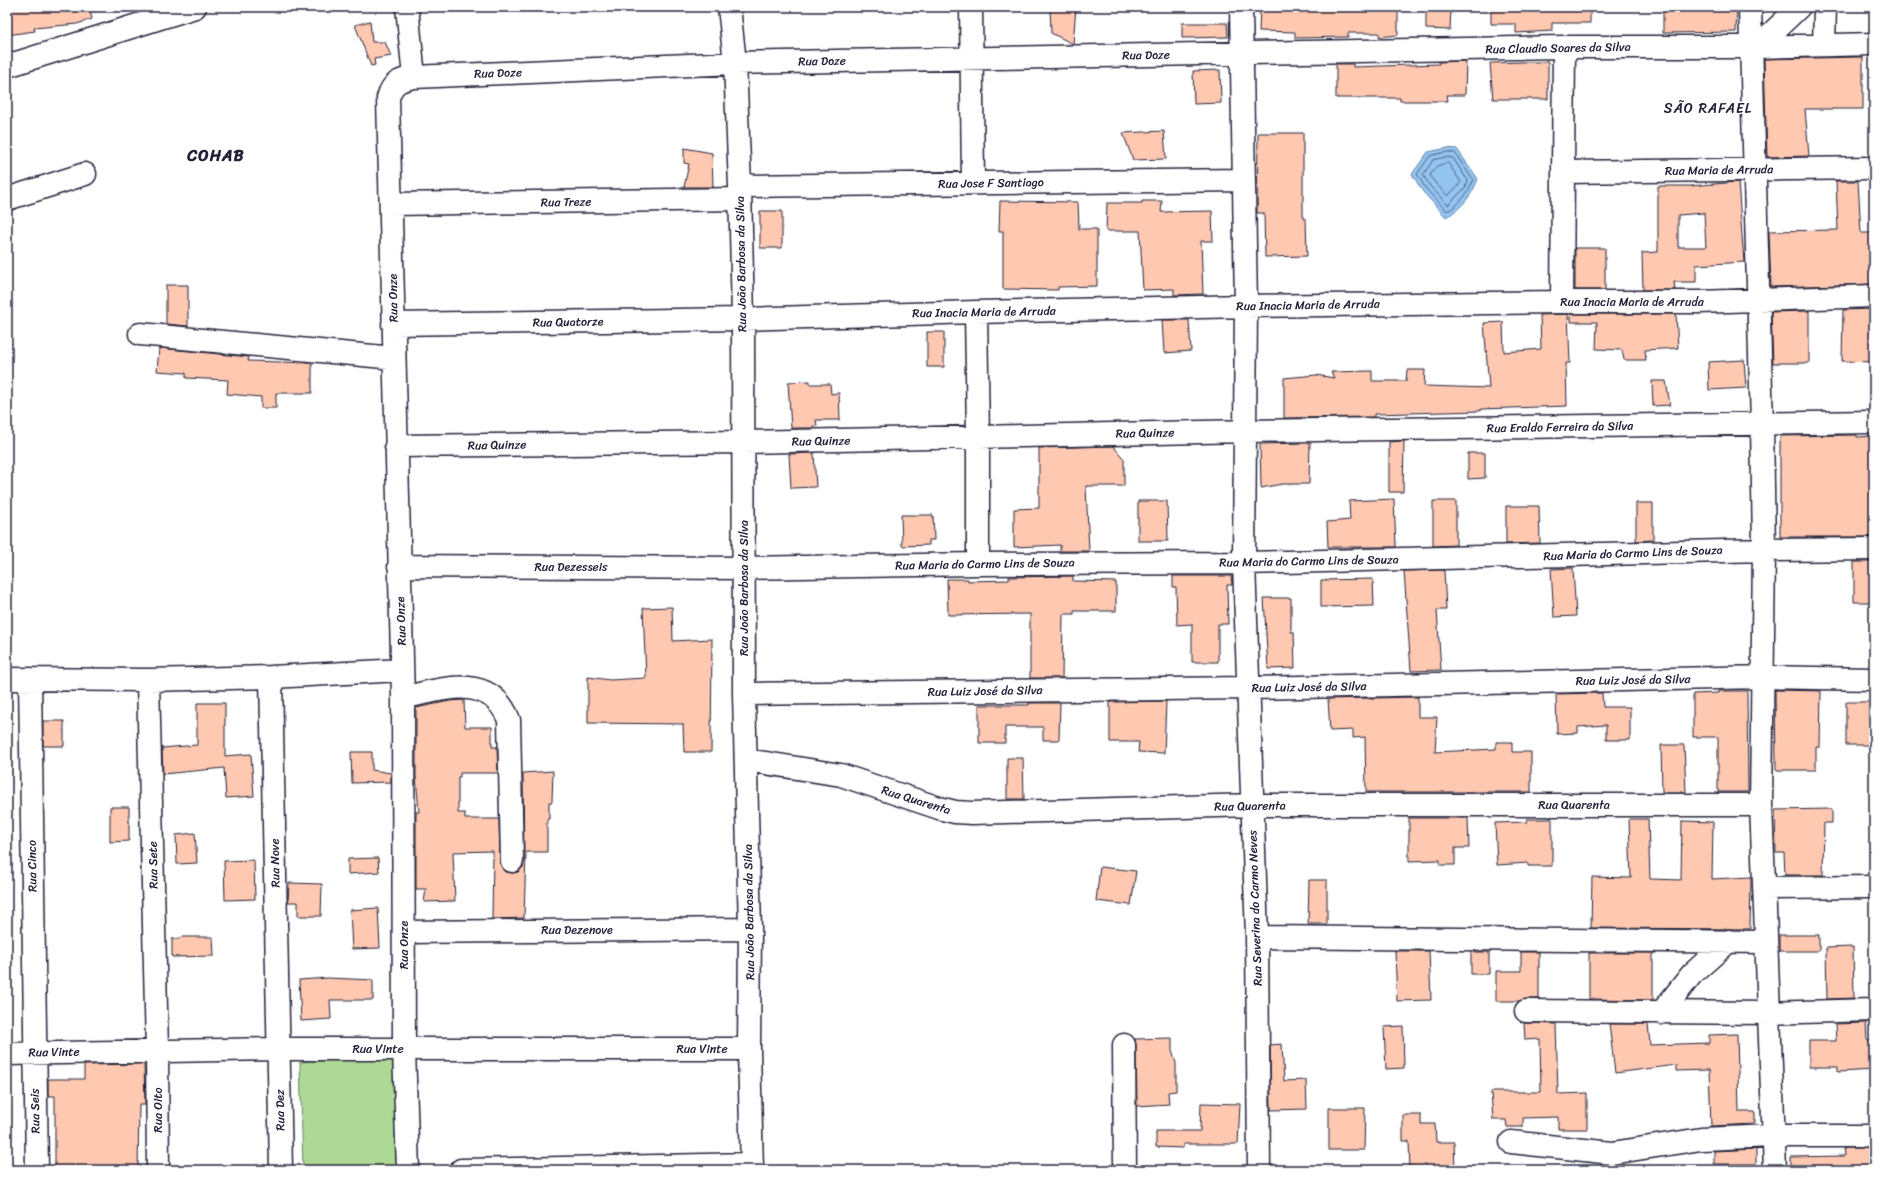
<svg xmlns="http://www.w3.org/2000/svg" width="1881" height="1177" font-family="Sriracha,sans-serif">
	<rect width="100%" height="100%" fill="#fff"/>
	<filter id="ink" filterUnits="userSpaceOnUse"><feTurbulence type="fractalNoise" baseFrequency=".025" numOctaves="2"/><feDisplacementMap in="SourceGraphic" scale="8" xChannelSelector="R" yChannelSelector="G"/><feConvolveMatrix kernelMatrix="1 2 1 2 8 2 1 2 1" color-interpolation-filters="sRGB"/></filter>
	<g filter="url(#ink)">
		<!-- green -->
		<path fill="#aed895" stroke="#687d68" d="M 396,1057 L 399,1170 L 303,1170 L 300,1062 Z"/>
		<!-- water -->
		<path fill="#93c3ef" stroke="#6683a7" d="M 1447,148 L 1457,149 L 1478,179 C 1472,196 1461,209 1446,217 L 1423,192 L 1412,174 L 1428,152 Z"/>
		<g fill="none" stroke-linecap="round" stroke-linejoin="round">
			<!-- shore -->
			<path stroke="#4f6283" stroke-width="1" d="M 1447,152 L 1455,153 L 1473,180 C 1469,192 1459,206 1447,211 L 1426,189 L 1417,174 L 1430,156 Z
				M 1447,157 L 1453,158 L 1468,181 L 1465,188 L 1448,205 L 1430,186 L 1423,175 L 1433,160 Z
				M 1448,163 L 1461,182 L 1448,196 L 1435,183 L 1430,175 L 1437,166 Z"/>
		</g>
		<!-- building -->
		<path fill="#ffc8b1" stroke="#22223b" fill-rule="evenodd" d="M 7,7 L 89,7 L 92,19 L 77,24 L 34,28 L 35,31 L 7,35 Z
			M 1050,7 L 1076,7 L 1073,44 L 1051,33 Z
			M 1260,7 L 1398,7 L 1398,35 L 1379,37 L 1379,33 L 1348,33 L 1348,37 L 1295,38 L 1295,32 L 1259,31 Z
			M 1426,7 L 1451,7 L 1450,30 L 1426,29 Z
			M 1491,7 L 1590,7 L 1590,23 L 1552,23 L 1552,31 L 1516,33 L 1516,24 L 1491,24 Z
			M 1663,7 L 1737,7 L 1736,32 L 1663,33 Z
			M 370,21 L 372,42 L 385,42 L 391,56 L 374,59 L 375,65 L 371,66 L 355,25 Z
			M 1182,23 L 1227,23 L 1228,37 L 1182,38 Z
			M 1863,57 L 1863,109 L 1805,109 L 1809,156 L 1767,157 L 1764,59 Z
			M 1466,61 L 1465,95 L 1447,95 L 1448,101 L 1400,101 L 1400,98 L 1336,98 L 1336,64 L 1353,64 L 1353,67 L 1439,64 L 1439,62 Z
			M 1524,62 L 1548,62 L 1548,99 L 1493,99 L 1490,63 Z
			M 1220,70 L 1221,103 L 1194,104 L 1193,71 Z
			M 1164,131 L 1166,159 L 1133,160 L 1123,133 Z
			M 1258,133 L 1303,133 L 1303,219 L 1306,219 L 1307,256 L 1265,257 L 1264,213 L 1257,213 Z
			M 684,148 L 712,153 L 713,187 L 684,187 L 689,164 L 684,163 Z
			M 1836,181 L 1858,181 L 1861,233 L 1873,233 L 1874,284 L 1771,287 L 1769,231 L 1838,230 Z
			M 1738,182 L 1744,262 L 1696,265 L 1696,282 L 1674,282 L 1675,290 L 1643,290 L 1642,253 L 1658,252 L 1658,186 L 1690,186 ZM 1704,213 L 1706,247 L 1678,247 L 1678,215 Z
			M 1000,201 L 1078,202 L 1079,229 L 1097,229 L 1097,286 L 1058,287 L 1058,290 L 1003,289 L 1003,231 L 999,231 Z
			M 1142,201 L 1162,201 L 1161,212 L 1212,211 L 1213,241 L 1201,241 L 1203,294 L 1174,295 L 1174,289 L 1143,290 L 1140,231 L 1106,231 L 1107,203 L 1142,203 Z
			M 760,211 L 782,211 L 782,248 L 760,248 Z
			M 1575,248 L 1605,248 L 1605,290 L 1575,290 Z
			M 166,285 L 188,285 L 188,326 L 166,324 Z
			M 1874,309 L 1874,362 L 1842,361 L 1843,310 Z
			M 1809,311 L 1809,363 L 1773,363 L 1771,312 Z
			M 1568,314 L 1570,363 L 1566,363 L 1567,406 L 1481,409 L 1480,411 L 1374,414 L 1374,417 L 1284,418 L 1284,378 L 1316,375 L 1334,378 L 1331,372 L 1372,371 L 1372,381 L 1406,381 L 1407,370 L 1425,370 L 1424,386 L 1489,388 L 1484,323 L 1503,322 L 1504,352 L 1541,349 L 1540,315 Z
			M 1571,314 L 1676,314 L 1678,348 L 1645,350 L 1646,360 L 1624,360 L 1622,350 L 1596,349 L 1597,322 L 1571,322 Z
			M 1162,320 L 1189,320 L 1191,351 L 1164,353 Z
			M 927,332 L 944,332 L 944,367 L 927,367 Z
			M 159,348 L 249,357 L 248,361 L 312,363 L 312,393 L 276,393 L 276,408 L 261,408 L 261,397 L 227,394 L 228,380 L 186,378 L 186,373 L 157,371 Z
			M 1744,360 L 1746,388 L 1709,390 L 1708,362 Z
			M 810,381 L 810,384 L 830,384 L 831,394 L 839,393 L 840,420 L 816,420 L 817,426 L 813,426 L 813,428 L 791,428 L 788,382 Z
			M 1652,381 L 1666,381 L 1670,405 L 1653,406 Z
			M 1857,435 L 1857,437 L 1874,436 L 1874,537 L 1780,537 L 1780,436 Z
			M 1404,441 L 1403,492 L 1389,492 L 1389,442 Z
			M 1310,443 L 1309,484 L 1282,484 L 1261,488 L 1260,444 Z
			M 1113,446 L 1124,459 L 1124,486 L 1086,486 L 1089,551 L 1060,551 L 1060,545 L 1014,547 L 1014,509 L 1039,508 L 1039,448 Z
			M 814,453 L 816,487 L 791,488 L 789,454 Z
			M 1468,453 L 1485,453 L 1485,478 L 1468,479 Z
			M 1394,499 L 1396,547 L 1328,547 L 1327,522 L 1350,520 L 1349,501 Z
			M 1138,501 L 1167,501 L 1168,541 L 1138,541 Z
			M 1433,501 L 1456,501 L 1456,545 L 1433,546 Z
			M 1636,503 L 1653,503 L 1653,540 L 1636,541 Z
			M 1506,506 L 1539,506 L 1540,543 L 1506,544 Z
			M 901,515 L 933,515 L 934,540 L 929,540 L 929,545 L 902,546 Z
			M 1854,562 L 1874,562 L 1874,602 L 1854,602 Z
			M 1573,568 L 1576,616 L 1554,617 L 1551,569 Z
			M 1444,570 L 1446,610 L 1437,610 L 1441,670 L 1411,671 L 1404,571 Z
			M 1073,576 L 1073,581 L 1116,582 L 1116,611 L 1074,611 L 1074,614 L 1063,614 L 1062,678 L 1030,678 L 1030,614 L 948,615 L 947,579 L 968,579 L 968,581 L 1009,580 L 1009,577 Z
			M 1173,576 L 1231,576 L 1232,585 L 1227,585 L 1228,624 L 1218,624 L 1218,662 L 1192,662 L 1192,624 L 1177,625 L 1176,587 L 1173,587 Z
			M 1373,579 L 1374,606 L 1321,607 L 1321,580 Z
			M 1264,598 L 1291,598 L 1291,632 L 1294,632 L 1295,668 L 1268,669 Z
			M 672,607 L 673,641 L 712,639 L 711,752 L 684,752 L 683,724 L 588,723 L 588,677 L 610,680 L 646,678 L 643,608 Z
			M 1775,690 L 1821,691 L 1820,747 L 1816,747 L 1816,770 L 1776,770 Z
			M 1718,691 L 1747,691 L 1748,792 L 1718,792 L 1718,737 L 1693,737 L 1693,694 L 1718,693 Z
			M 1602,693 L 1603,707 L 1630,707 L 1630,740 L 1606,740 L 1606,725 L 1578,727 L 1578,733 L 1557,734 L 1556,694 Z
			M 1418,697 L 1418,717 L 1437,717 L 1435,752 L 1496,749 L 1496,742 L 1512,742 L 1512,752 L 1531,752 L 1531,792 L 1366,792 L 1365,737 L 1353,738 L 1353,730 L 1330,731 L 1328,699 Z
			M 464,700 L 465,727 L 492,727 L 492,747 L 497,747 L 498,773 L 460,773 L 460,777 L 458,777 L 458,813 L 465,813 L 465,819 L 499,819 L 500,861 L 502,868 L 506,872 L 513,873 L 518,872 L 523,867 L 524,861 L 523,773 L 553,771 L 552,802 L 549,802 L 549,819 L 547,819 L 547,852 L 526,852 L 524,918 L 492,919 L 493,851 L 453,852 L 455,901 L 424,902 L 426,889 L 416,889 L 416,812 L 419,812 L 416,776 L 416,708 L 450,701 Z
			M 1166,701 L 1164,753 L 1138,752 L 1139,742 L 1110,742 L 1110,702 Z
			M 1846,702 L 1874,702 L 1874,745 L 1846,745 Z
			M 197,703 L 225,703 L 225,756 L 251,754 L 254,796 L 226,798 L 224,768 L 163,774 L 162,748 L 197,745 Z
			M 1029,703 L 1060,703 L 1059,740 L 1043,740 L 1043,727 L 1005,727 L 1005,743 L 979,743 L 979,705 L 1029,705 Z
			M 43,721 L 64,721 L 64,746 L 43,746 Z
			M 1661,745 L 1684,745 L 1686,792 L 1662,792 Z
			M 351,752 L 372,752 L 372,770 L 391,773 L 391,782 L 352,783 Z
			M 1007,758 L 1023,758 L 1024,799 L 1007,799 Z
			M 110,807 L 129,807 L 129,841 L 110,842 Z
			M 1832,809 L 1832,823 L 1824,823 L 1823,875 L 1785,875 L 1784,853 L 1776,853 L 1775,810 Z
			M 1409,818 L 1468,818 L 1469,848 L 1455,848 L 1455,865 L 1440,865 L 1440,860 L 1409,861 Z
			M 1527,819 L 1552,819 L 1552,866 L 1528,866 L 1528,863 L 1497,865 L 1495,823 L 1527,822 Z
			M 1629,819 L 1648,819 L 1650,879 L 1681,880 L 1682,821 L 1713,822 L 1712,879 L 1751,877 L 1750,929 L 1591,928 L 1592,877 L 1631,878 Z
			M 195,833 L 197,863 L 177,864 L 176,835 Z
			M 378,858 L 379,872 L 348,874 L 348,859 Z
			M 254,860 L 255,899 L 225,900 L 224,861 Z
			M 1100,867 L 1136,871 L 1131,905 L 1096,901 Z
			M 1309,880 L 1327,880 L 1327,924 L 1308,924 Z
			M 289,883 L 322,884 L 321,916 L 298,916 L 298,902 L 288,902 Z
			M 378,908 L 380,948 L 352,949 L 350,910 Z
			M 1779,935 L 1819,935 L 1819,951 L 1779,951 Z
			M 181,937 L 213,937 L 214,956 L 172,957 L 172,939 L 179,939 Z
			M 1853,947 L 1854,998 L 1827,999 L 1826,948 Z
			M 1395,951 L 1429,951 L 1431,1000 L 1397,1001 Z
			M 1471,952 L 1489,952 L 1489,974 L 1471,974 Z
			M 1521,952 L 1539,952 L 1539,999 L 1526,999 L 1519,1001 L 1496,1001 L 1496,971 L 1521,971 Z
			M 1589,953 L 1653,953 L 1653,1000 L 1589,999 Z
			M 328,978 L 373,980 L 373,1000 L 330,1000 L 331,1019 L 301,1021 L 299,980 Z
			M 1524,1023 L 1556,1024 L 1558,1094 L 1587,1093 L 1587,1129 L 1558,1129 L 1558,1117 L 1523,1118 L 1523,1127 L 1507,1127 L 1506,1120 L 1493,1120 L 1491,1092 L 1541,1092 L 1540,1039 L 1525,1040 Z
			M 1866,1023 L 1867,1040 L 1874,1039 L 1874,1070 L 1838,1072 L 1838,1067 L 1809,1067 L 1809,1041 L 1836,1041 L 1835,1024 Z
			M 1609,1024 L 1648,1024 L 1650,1045 L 1709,1043 L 1709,1035 L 1737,1034 L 1739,1112 L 1755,1112 L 1755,1124 L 1711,1126 L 1709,1070 L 1676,1071 L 1676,1065 L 1615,1073 Z
			M 1403,1026 L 1404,1068 L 1386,1069 L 1384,1027 Z
			M 1172,1038 L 1172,1051 L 1176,1063 L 1176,1091 L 1168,1092 L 1169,1104 L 1137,1106 L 1136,1045 L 1135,1039 Z
			M 1282,1044 L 1284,1081 L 1306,1080 L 1307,1109 L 1271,1110 L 1270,1045 Z
			M 144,1064 L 145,1105 L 139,1105 L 138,1170 L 55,1170 L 55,1096 L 48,1096 L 48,1079 L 84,1079 L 84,1065 Z
			M 1201,1103 L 1240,1104 L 1238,1144 L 1183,1144 L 1183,1148 L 1156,1147 L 1156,1131 L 1200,1131 Z
			M 1329,1108 L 1365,1108 L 1364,1150 L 1329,1150 Z
			M 1403,1115 L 1421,1115 L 1421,1124 L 1435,1124 L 1436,1142 L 1454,1142 L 1455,1170 L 1410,1170 L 1409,1141 L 1403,1141 Z
			M 1843,1148 L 1873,1148 L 1874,1170 L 1791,1170 L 1791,1157 L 1844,1156 Z
			M 1756,1149 L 1756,1164 L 1714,1164 L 1714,1151 Z"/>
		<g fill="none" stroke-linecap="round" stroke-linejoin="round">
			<defs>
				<path id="minor" d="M 407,7 L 414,77
					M 729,7 L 735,63 L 740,186 L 743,319 L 744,694 L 750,929 L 749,1049 L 752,1170
					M 971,7 L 973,183
					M 1241,7 L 1246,306 L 1244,563 L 1257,937 L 1259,1170
					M 1750,7 L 1762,424 L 1764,550 L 1761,805 L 1775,1170
					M 1824,45 L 1825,7
					M 1757,47 L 1799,7
					M 7,66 L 195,7
					M 1564,172 L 1874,168
					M 740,186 L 1243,180
					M 7,199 L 85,174
					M 392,204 L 740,199
					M 1562,302 L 1564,47
					M 976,312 L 978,437 L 978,564
					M 393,324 L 743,319 L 976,312 L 1246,306 L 1562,302 L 1699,302 L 1874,296
					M 140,334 L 394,358
					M 396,446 L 744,442 L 1246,431 L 1874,422
					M 399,566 L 743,568 L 978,564 L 1244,563 L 1764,550 L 1874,549
					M 271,677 L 281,1170
					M 7,679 L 148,680 L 271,677 L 402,670
					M 30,679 L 37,1170
					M 148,680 L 157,1050 L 158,1170
					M 744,694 L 1250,688 L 1764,677 L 1874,679
					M 403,698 C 442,689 490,672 509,720 L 512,861
					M 746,760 L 841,775 L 939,808 L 955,812 L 972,813 L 1252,805 L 1761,805
					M 1764,888 L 1874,887
					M 404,932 L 750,929
					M 1257,937 L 1766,942
					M 1526,1011 L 1768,1013 L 1874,1010
					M 1661,1013 L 1692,974 L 1729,941
					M 1124,1045 L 1125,1170
					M 7,1054 L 279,1049 L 749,1049
					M 1511,1142 L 1612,1153 L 1701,1139 L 1774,1136 L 1874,1136
					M 408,1170 L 404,1049 L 403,698 L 388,98 C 392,83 399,80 414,77 L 735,63 L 1564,47 L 1757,47 L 1874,44
					M 461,1170 L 752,1164"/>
			</defs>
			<!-- minor casing -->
			<use href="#minor" stroke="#22223b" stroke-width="25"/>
			<!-- minor -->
			<use href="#minor" stroke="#fff" stroke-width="22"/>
		</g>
	</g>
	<g text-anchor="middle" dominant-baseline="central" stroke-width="3" stroke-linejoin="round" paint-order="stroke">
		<!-- street labels -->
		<g font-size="12" fill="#22223b" stroke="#fff">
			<text transform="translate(1558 48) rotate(-1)">Rua Claudio Soares da Silva</text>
			<text transform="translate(1146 55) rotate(-1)">Rua Doze</text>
			<text transform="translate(822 61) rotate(-1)">Rua Doze</text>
			<text transform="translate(498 73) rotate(-2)">Rua Doze</text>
			<text transform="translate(1719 170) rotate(-1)">Rua Maria de Arruda</text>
			<text transform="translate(991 183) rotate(-1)">Rua Jose F Santiago</text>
			<text transform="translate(566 202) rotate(-1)">Rua Treze</text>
			<text transform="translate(741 264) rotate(-91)">Rua João Barbosa da Silva</text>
			<text transform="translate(393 298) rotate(-91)">Rua Onze</text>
			<text x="1632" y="302">Rua Inacia Maria de Arruda</text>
			<text transform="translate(1308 305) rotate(-1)">Rua Inacia Maria de Arruda</text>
			<text transform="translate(984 312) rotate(-1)">Rua Inacia Maria de Arruda</text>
			<text transform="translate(568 322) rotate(-1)">Rua Quatorze</text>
			<text transform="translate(1560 427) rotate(-1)">Rua Eraldo Ferreira da Silva</text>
			<text transform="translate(1145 433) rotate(-1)">Rua Quinze</text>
			<text transform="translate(821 441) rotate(-1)">Rua Quinze</text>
			<text transform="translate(497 445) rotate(-1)">Rua Quinze</text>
			<text transform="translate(1633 553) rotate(-2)">Rua Maria do Carmo Lins de Souza</text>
			<text transform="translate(1309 561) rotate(-1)">Rua Maria do Carmo Lins de Souza</text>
			<text transform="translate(985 564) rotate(-1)">Rua Maria do Carmo Lins de Souza</text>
			<text x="571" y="567">Rua Dezesseis</text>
			<text transform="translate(744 588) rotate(-90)">Rua João Barbosa da Silva</text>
			<text transform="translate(401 621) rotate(-92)">Rua Onze</text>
			<text transform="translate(1633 680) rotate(-1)">Rua Luiz José da Silva</text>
			<text transform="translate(1309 687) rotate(-1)">Rua Luiz José da Silva</text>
			<text transform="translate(985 691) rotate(-1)">Rua Luiz José da Silva</text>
			<text transform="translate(916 800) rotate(17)">Rua Quarenta</text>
			<text x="1574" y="805">Rua Quarenta</text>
			<text transform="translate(1250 806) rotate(-1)">Rua Quarenta</text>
			<text transform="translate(275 863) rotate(-91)">Rua Nove</text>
			<text transform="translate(153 865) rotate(-91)">Rua Sete</text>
			<text transform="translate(32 866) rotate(-91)">Rua Cinco</text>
			<text transform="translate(1255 908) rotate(-92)">Rua Severina do Carmo Neves</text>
			<text transform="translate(749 912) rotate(-91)">Rua João Barbosa da Silva</text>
			<text x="577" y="930">Rua Dezenove</text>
			<text transform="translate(404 945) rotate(-90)">Rua Onze</text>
			<text x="378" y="1049">Rua Vinte</text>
			<text x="702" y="1049">Rua Vinte</text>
			<text transform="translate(54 1052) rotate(-1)">Rua Vinte</text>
			<text transform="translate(158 1110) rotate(-90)">Rua Oito</text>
			<text transform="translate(280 1110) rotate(-91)">Rua Dez</text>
			<text transform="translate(35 1111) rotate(-91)">Rua Seis</text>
		</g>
		<!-- quarter labels -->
		<g font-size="14" letter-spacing="1" fill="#22223b" stroke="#fff">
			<text x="1708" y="108">SÃO RAFAEL</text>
		</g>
		<!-- district labels -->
		<g font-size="16" font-weight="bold" letter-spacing="1" fill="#22223b" stroke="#fff">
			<text x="216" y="155">COHAB</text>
		</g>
	</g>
	<!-- margin -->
	<rect width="1881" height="1177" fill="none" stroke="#fff" stroke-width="24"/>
	<rect x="12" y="12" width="1857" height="1153" fill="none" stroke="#22223b" stroke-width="1.5" filter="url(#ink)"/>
</svg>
